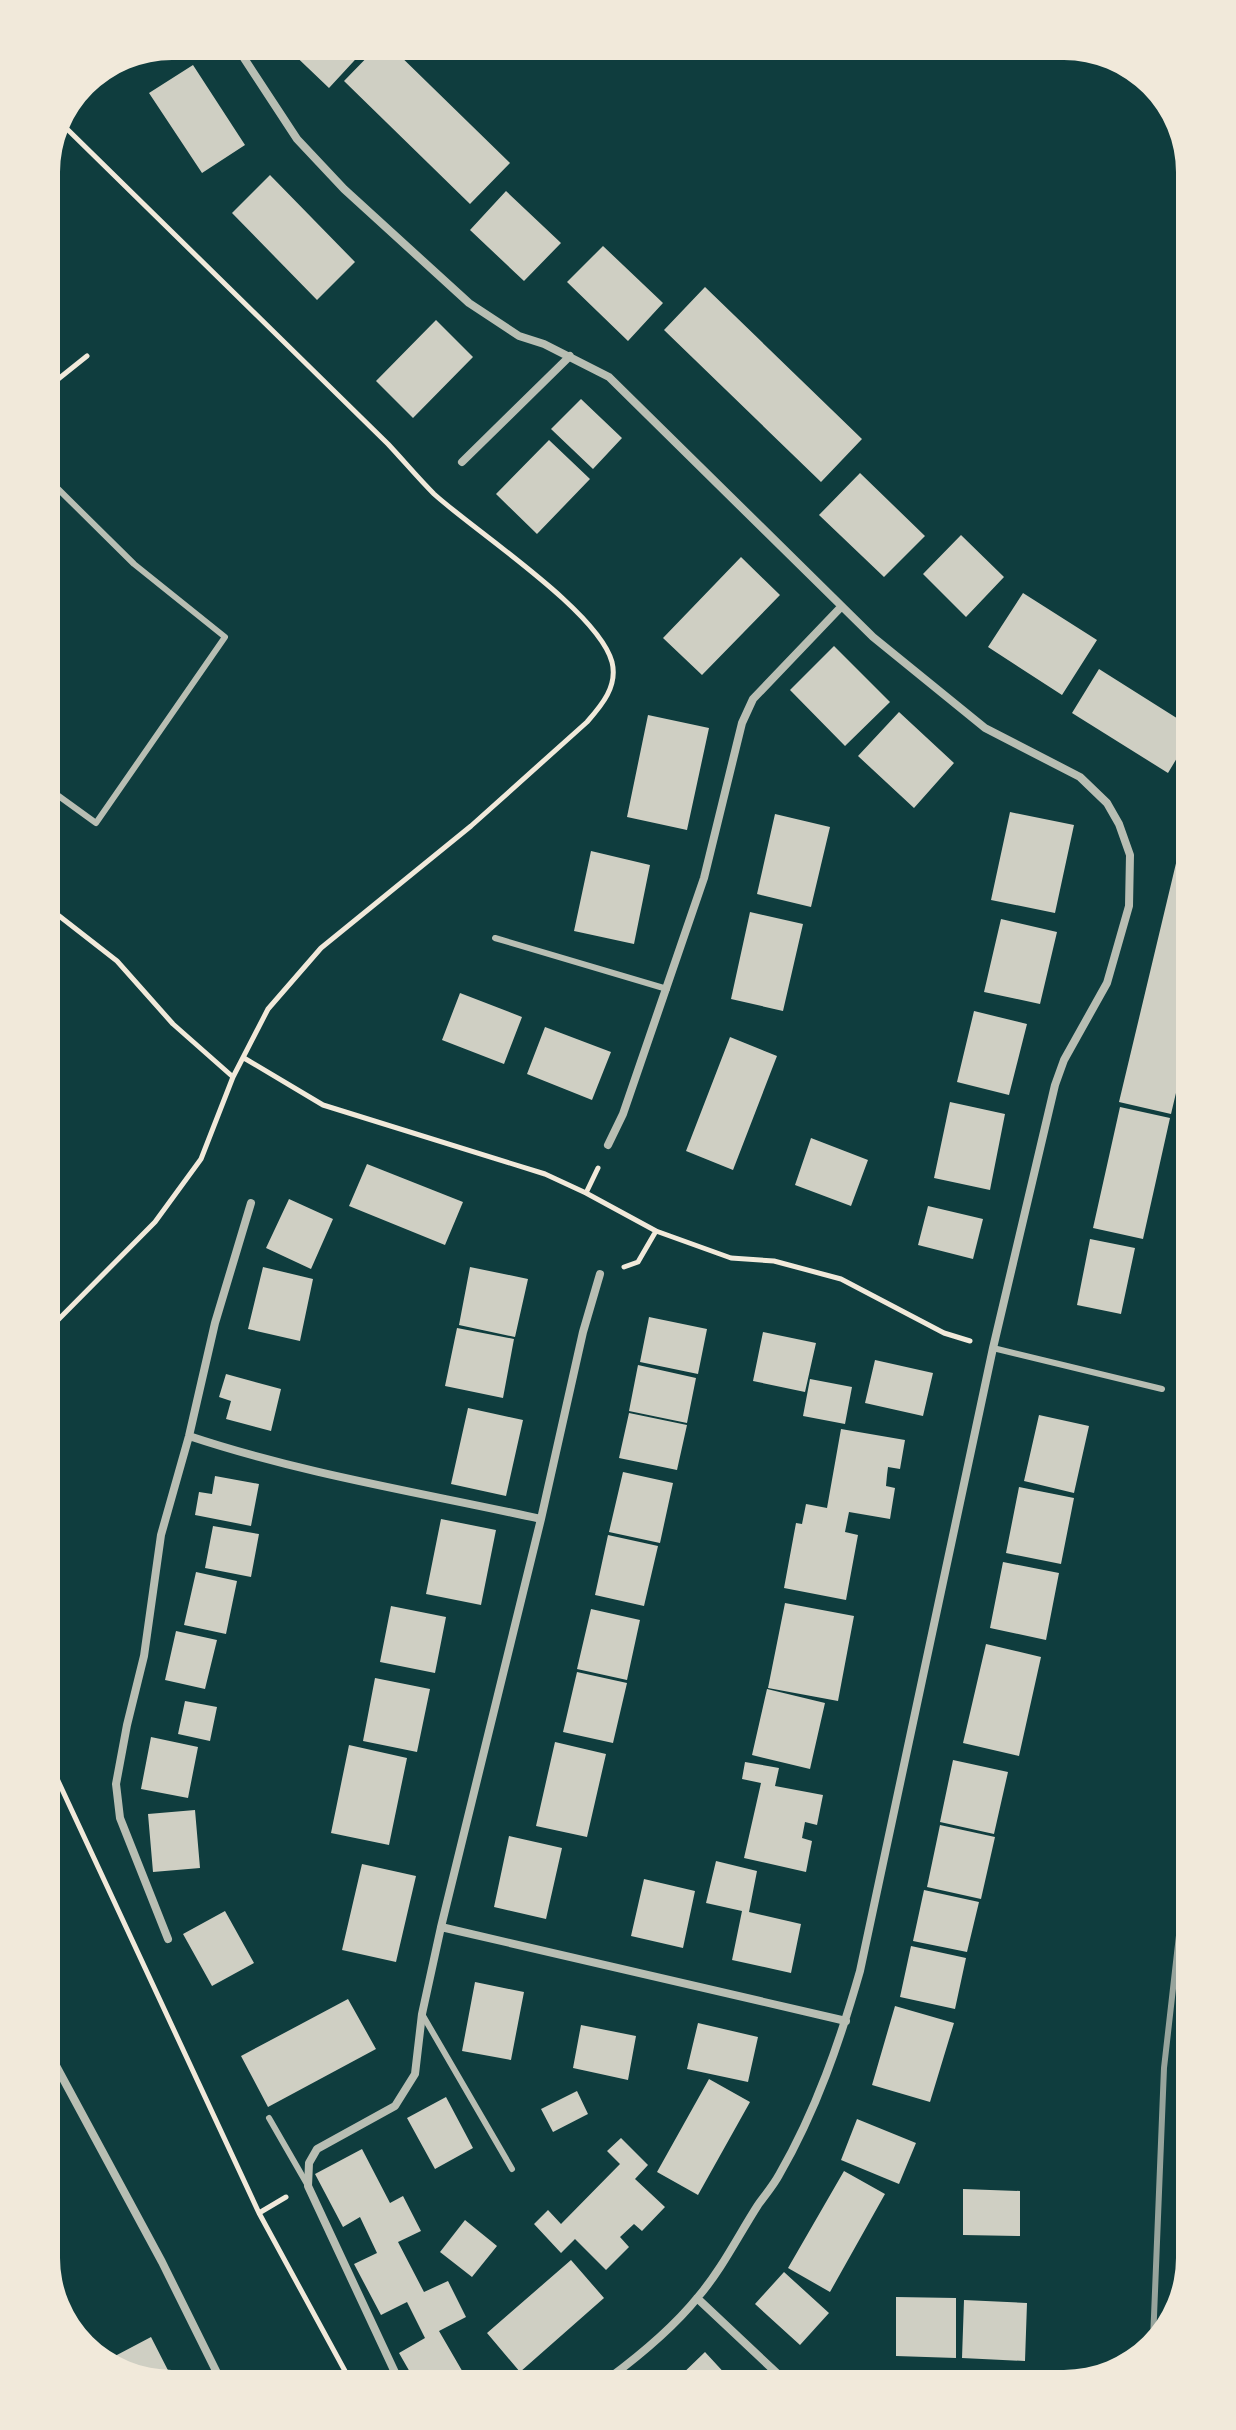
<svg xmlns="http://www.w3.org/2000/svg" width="1236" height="2430" font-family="'Nunito Sans',sans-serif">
	<rect width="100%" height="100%" fill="#0f3d3e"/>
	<!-- building -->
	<path fill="#cfcfc3" d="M 285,46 L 362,46 L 365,49 L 329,88 Z
		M 378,46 L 390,46 L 510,163 L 470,204 L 344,81 Z
		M 193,65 L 245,145 L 202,173 L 149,93 Z
		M 270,175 L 355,262 L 317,300 L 232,213 Z
		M 506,191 L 561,243 L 524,281 L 470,230 Z
		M 603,246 L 663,303 L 628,341 L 567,282 Z
		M 705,287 L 862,439 L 821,482 L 664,330 Z
		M 436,320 L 473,357 L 413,418 L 376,381 Z
		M 581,399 L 622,438 L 593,469 L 551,429 Z
		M 549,440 L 590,479 L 537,534 L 496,494 Z
		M 860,473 L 925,536 L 884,577 L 819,515 Z
		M 961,535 L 1004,577 L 966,617 L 923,574 Z
		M 741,557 L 780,595 L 702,675 L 663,638 Z
		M 1023,593 L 1097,640 L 1062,695 L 988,647 Z
		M 834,646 L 890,702 L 845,746 L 790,690 Z
		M 1099,669 L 1183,722 L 1183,748 L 1168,773 L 1072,713 Z
		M 899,712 L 954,763 L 914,808 L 858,756 Z
		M 648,715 L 709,728 L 687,830 L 627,817 Z
		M 1010,812 L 1074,825 L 1055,913 L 991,900 Z
		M 775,814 L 830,827 L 811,907 L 757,894 Z
		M 1183,834 L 1185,1055 L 1171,1114 L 1119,1102 Z
		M 591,851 L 650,865 L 634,944 L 574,931 Z
		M 750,912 L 803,924 L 783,1011 L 731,999 Z
		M 1001,919 L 1057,932 L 1040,1004 L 984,992 Z
		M 460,993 L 522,1017 L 504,1064 L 442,1040 Z
		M 974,1011 L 1027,1024 L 1009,1095 L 957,1082 Z
		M 545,1027 L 611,1052 L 592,1100 L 527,1074 Z
		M 730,1037 L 777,1056 L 733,1170 L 686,1151 Z
		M 950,1102 L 1005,1114 L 990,1190 L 934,1178 Z
		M 1120,1107 L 1170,1118 L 1143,1239 L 1093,1228 Z
		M 811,1138 L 868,1160 L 851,1206 L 795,1185 Z
		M 367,1164 L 463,1202 L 445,1245 L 349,1206 Z
		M 289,1199 L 333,1219 L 311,1269 L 266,1248 Z
		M 928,1206 L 983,1219 L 973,1259 L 918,1245 Z
		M 1090,1239 L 1135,1248 L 1121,1314 L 1077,1305 Z
		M 263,1267 L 313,1279 L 300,1341 L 248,1329 Z
		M 470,1267 L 528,1279 L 515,1337 L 459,1325 Z
		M 649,1317 L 707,1329 L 698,1374 L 640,1362 Z
		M 457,1328 L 514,1339 L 503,1398 L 445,1386 Z
		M 763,1332 L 816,1343 L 805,1392 L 753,1381 Z
		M 875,1360 L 933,1373 L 923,1416 L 865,1403 Z
		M 638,1365 L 696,1378 L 687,1423 L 629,1411 Z
		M 226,1374 L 281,1389 L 271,1431 L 226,1419 L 231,1401 L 219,1397 Z
		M 810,1379 L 852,1387 L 845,1424 L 803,1416 Z
		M 468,1408 L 523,1420 L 506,1496 L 451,1484 Z
		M 629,1413 L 687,1425 L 677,1470 L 619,1458 Z
		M 1039,1415 L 1089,1426 L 1074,1493 L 1024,1481 Z
		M 841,1429 L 905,1440 L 900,1469 L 888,1467 L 887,1475 L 886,1486 L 895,1488 L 890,1519 L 849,1512 L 845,1532 L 858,1535 L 846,1600 L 784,1588 L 796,1523 L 802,1524 L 806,1504 L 827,1508 Z
		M 623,1472 L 673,1483 L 660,1543 L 609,1532 Z
		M 215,1476 L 259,1484 L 251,1526 L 195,1515 L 199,1492 L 212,1494 Z
		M 1019,1487 L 1074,1498 L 1061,1564 L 1006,1553 Z
		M 441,1519 L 496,1530 L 481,1605 L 426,1594 Z
		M 213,1526 L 259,1534 L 251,1577 L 205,1568 Z
		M 608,1535 L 658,1546 L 644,1606 L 595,1595 Z
		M 1003,1562 L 1059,1573 L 1046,1640 L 990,1628 Z
		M 196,1572 L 237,1581 L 226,1634 L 184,1625 Z
		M 785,1603 L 854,1616 L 838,1701 L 768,1688 Z
		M 391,1606 L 446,1617 L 435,1673 L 380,1662 Z
		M 591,1609 L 640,1620 L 627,1680 L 577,1669 Z
		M 176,1631 L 217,1640 L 205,1689 L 165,1680 Z
		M 986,1644 L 1041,1657 L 1019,1756 L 963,1743 Z
		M 577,1672 L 627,1683 L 613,1743 L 563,1732 Z
		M 375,1678 L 430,1689 L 417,1752 L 363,1741 Z
		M 767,1689 L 825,1703 L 810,1769 L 752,1755 Z
		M 185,1701 L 217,1707 L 210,1741 L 178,1734 Z
		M 151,1737 L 198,1747 L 188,1798 L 141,1789 Z
		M 555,1742 L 606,1754 L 587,1837 L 536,1826 Z
		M 349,1745 L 407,1758 L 389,1845 L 331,1833 Z
		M 953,1760 L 1008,1772 L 994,1834 L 940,1822 Z
		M 745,1762 L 779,1768 L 775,1786 L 823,1795 L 817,1825 L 805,1822 L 802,1838 L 812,1841 L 806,1872 L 744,1858 L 761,1783 L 742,1779 Z
		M 195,1810 L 200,1868 L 153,1872 L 148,1814 Z
		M 940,1825 L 995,1837 L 981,1899 L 927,1887 Z
		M 509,1836 L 562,1848 L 546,1919 L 494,1907 Z
		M 716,1861 L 757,1871 L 749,1912 L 801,1924 L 791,1973 L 732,1960 L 742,1911 L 706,1903 Z
		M 362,1864 L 416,1876 L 396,1962 L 342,1950 Z
		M 644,1879 L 695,1891 L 683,1948 L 631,1936 Z
		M 924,1890 L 979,1902 L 967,1952 L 913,1941 Z
		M 225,1911 L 254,1963 L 212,1986 L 183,1934 Z
		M 911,1946 L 966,1958 L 955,2009 L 900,1997 Z
		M 475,1982 L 524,1992 L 511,2060 L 462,2051 Z
		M 348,1999 L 376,2049 L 268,2107 L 241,2056 Z
		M 895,2006 L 954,2023 L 930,2102 L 872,2085 Z
		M 698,2023 L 758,2037 L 748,2082 L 687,2069 Z
		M 581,2025 L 636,2036 L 628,2080 L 573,2068 Z
		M 709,2079 L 750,2102 L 698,2195 L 657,2172 Z
		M 577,2091 L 588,2114 L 553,2132 L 541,2109 Z
		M 446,2097 L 473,2148 L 435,2169 L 407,2118 Z
		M 857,2119 L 916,2143 L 899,2184 L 841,2160 Z
		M 621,2138 L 648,2165 L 635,2179 L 665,2207 L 642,2231 L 634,2224 L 620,2237 L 629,2247 L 606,2270 L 575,2239 L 561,2253 L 534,2224 L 548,2210 L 561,2224 L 620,2164 L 607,2151 Z
		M 362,2149 L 390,2203 L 403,2196 L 421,2231 L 398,2242 L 424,2292 L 448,2281 L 466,2317 L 439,2331 L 468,2381 L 415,2381 L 399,2353 L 425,2338 L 407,2302 L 381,2315 L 354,2264 L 377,2253 L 360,2217 L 343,2227 L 315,2174 Z
		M 844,2171 L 885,2194 L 830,2292 L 788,2268 Z
		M 963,2189 L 1020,2191 L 1020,2236 L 963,2235 Z
		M 465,2220 L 497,2246 L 472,2277 L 440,2252 Z
		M 571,2260 L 604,2298 L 520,2372 L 487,2333 Z
		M 784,2272 L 829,2313 L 800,2345 L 755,2304 Z
		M 896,2297 L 956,2298 L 956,2358 L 896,2356 Z
		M 964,2300 L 1027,2303 L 1025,2361 L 962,2358 Z
		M 151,2337 L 175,2384 L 164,2384 L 121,2368 L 115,2356 Z
		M 705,2352 L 729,2378 L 677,2379 Z"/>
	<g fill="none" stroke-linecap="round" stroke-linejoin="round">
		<!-- path -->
		<path stroke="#f1e9da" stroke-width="5" d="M 47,388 L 87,356
			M 49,908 L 117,961 L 173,1024 L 233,1077
			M 244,1058 L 323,1105 L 545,1174 L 586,1193
			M 598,1168 L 586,1193 L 656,1231
			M 624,1267 L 638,1262 L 656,1231 L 731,1258 L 774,1261 L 841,1279 L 944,1333 L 970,1341
			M 51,1327 L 155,1222 L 201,1159 L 233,1077 L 268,1009 L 321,948 L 471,826 L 587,722 C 602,705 618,686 612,662 C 598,611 476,532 434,494 C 418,478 403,460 388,444 L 64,126
			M 53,1770 L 259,2213 L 351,2382
			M 259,2213 L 286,2197"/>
		<!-- service -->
		<path stroke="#b8beb3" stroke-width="6" d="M 48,479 L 134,564 L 225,637 L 96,823 L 49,789
			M 495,938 L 667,989
			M 993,1348 L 1162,1389
			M 422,2014 L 512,2169
			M 269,2118 L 307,2184"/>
		<!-- minor -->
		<path stroke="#b8beb3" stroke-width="8" d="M 236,46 L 297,139 L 344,189 L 469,303 L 519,336 L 544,344 L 609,377 L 873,637 L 985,728 L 1080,777 L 1107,803 L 1119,824 L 1130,855 L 1129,906 L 1107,983 L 1064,1060 L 1055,1085 L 993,1348 L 860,1971 C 840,2041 816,2111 779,2175 C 773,2186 765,2195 758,2205 C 738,2236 722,2269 698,2297 C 673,2328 639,2356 608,2379
			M 462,462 L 570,356
			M 608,1145 L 623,1114 L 704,878 L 742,723 L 753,699 L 841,607
			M 189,1436 C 303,1474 423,1493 541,1519
			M 441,1927 L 846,2021
			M 168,1939 L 120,1818 L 116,1784 L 127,1725 L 144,1656 L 161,1535 L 189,1436 L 215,1323 L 251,1203
			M 54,2062 L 162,2262 L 222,2383
			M 697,2298 L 782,2378
			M 399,2381 L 308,2186 L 309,2163 L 317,2149 L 395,2106 L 415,2074 L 422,2014 L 441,1927 L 541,1519 L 583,1332 L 600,1274"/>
		<!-- rail -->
		<path stroke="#97a49c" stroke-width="6" d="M 1153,2341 L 1164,2068 L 1188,1856"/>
	</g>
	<!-- crop -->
	<path d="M0 0H1236V2430H0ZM172 60H1064A112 112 0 0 1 1176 172V2258A112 112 0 0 1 1064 2370H172A112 112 0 0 1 60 2258V172A112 112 0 0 1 172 60Z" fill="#f1e9da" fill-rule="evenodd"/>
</svg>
